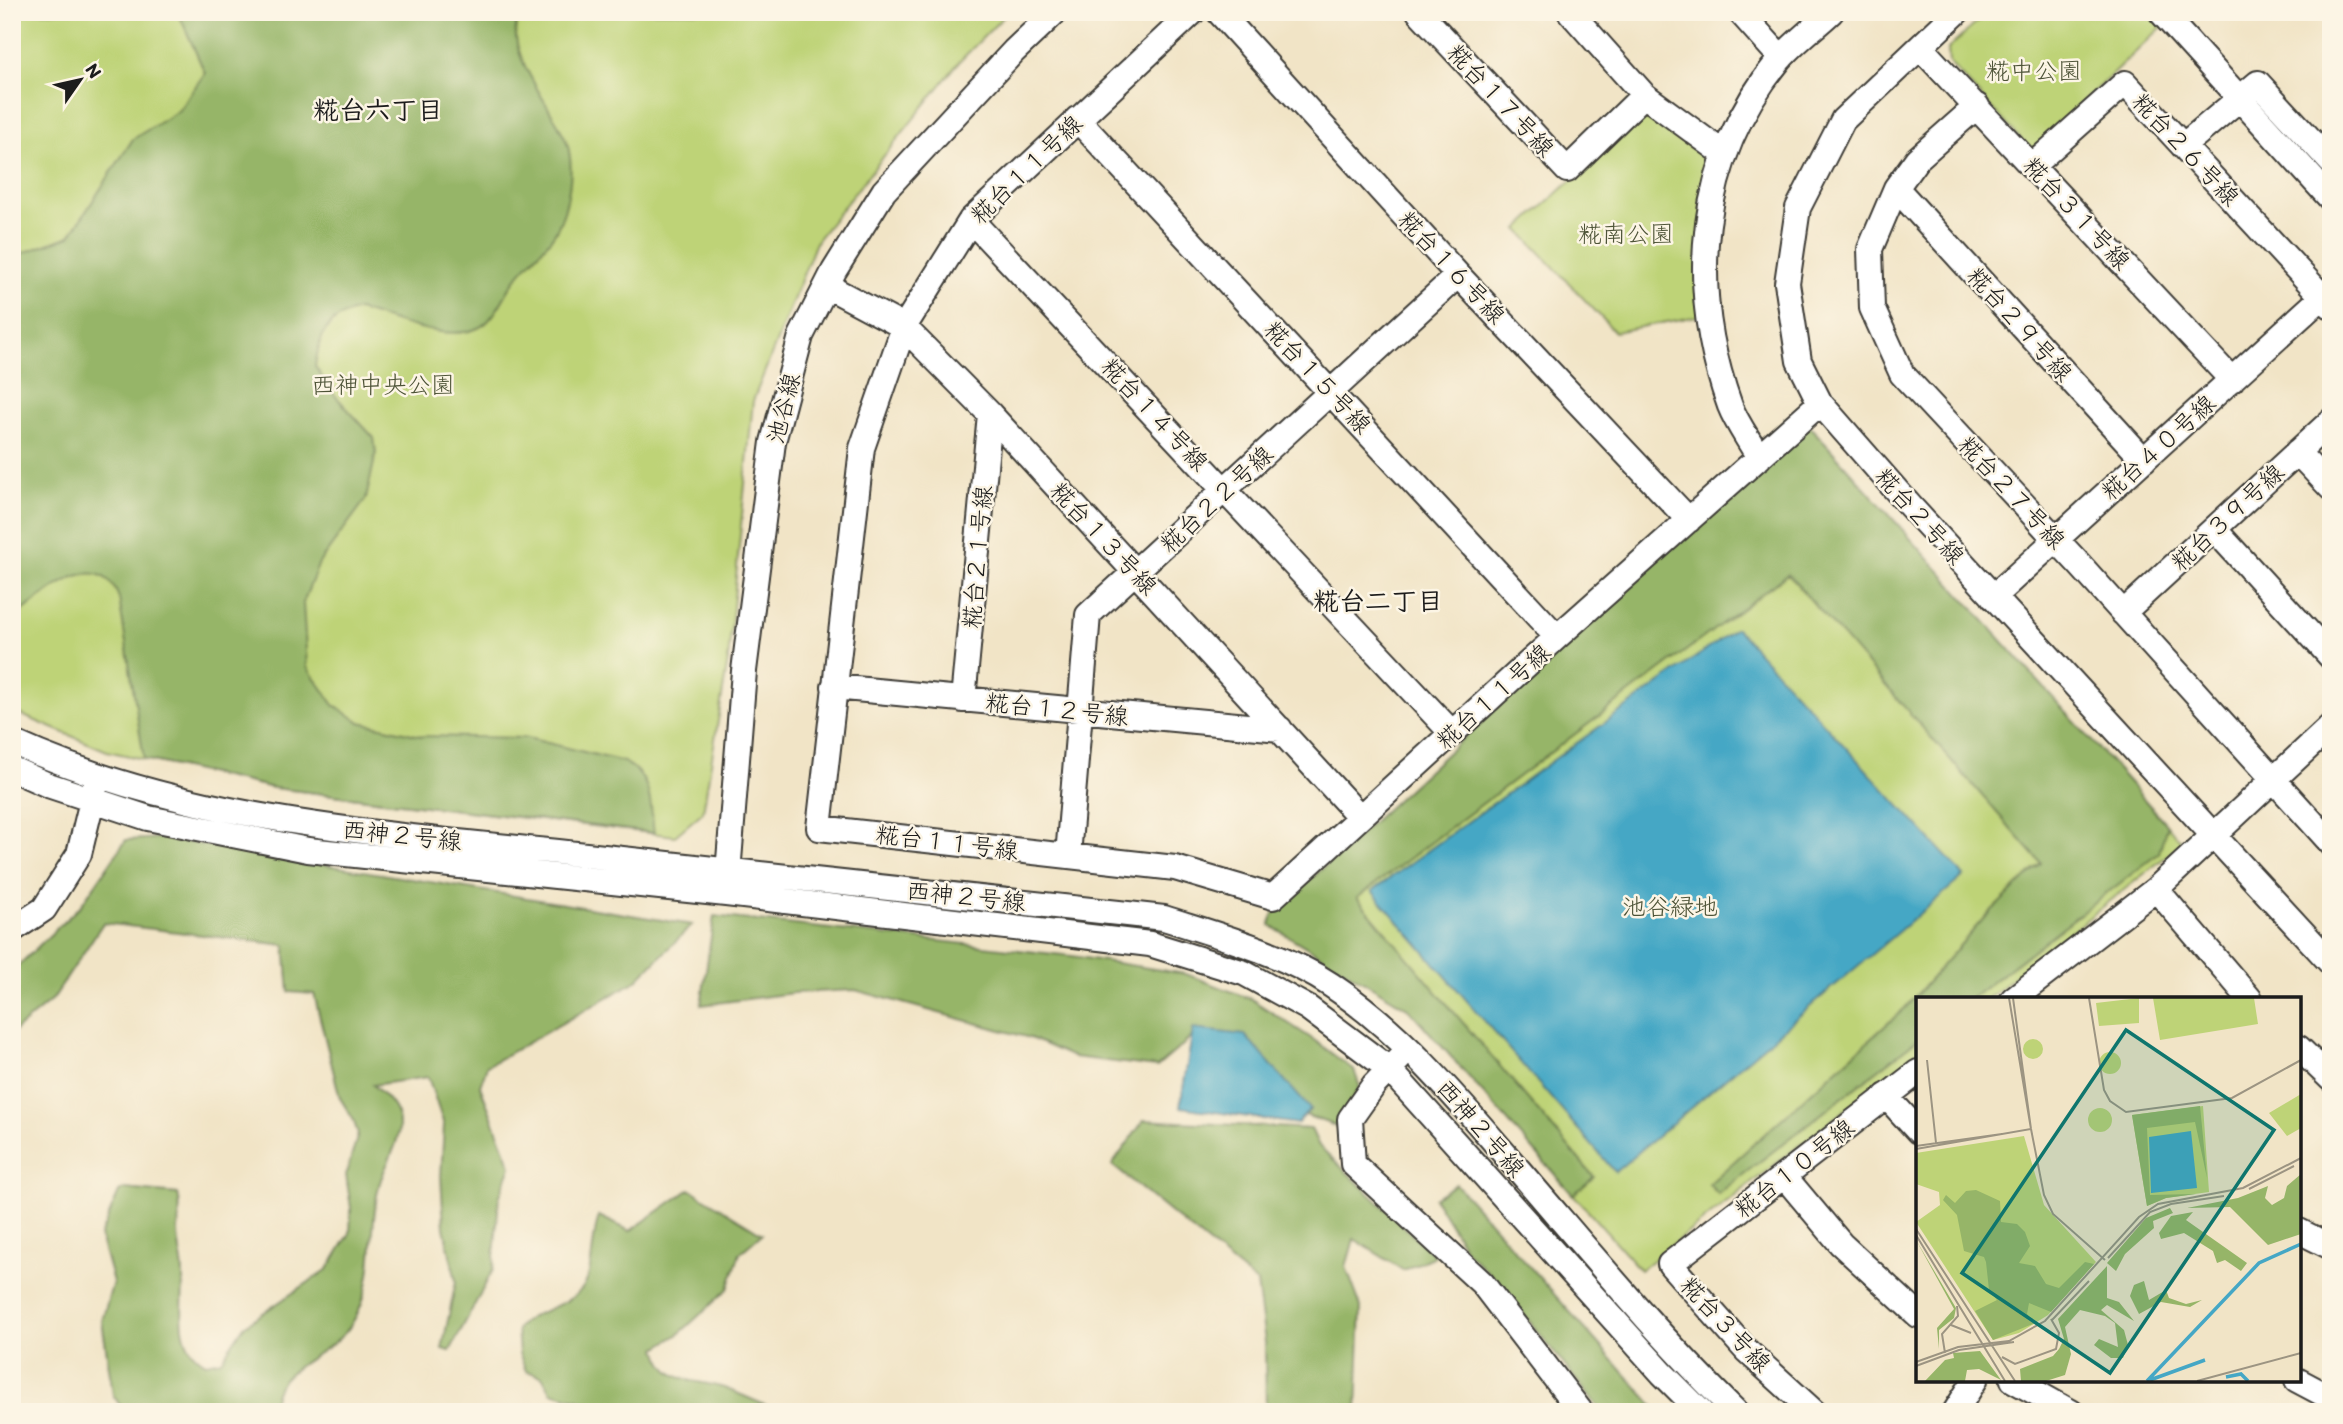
<svg xmlns="http://www.w3.org/2000/svg" width="2343" height="1424" font-family="Itim,'Klee One',sans-serif">
	<rect width="100%" height="100%" fill="#fcf5e5"/>
	<filter id="ink" filterUnits="userSpaceOnUse"><feTurbulence type="fractalNoise" baseFrequency=".0143" numOctaves="2"/><feDisplacementMap in="SourceGraphic" scale="14" xChannelSelector="R" yChannelSelector="G"/><feConvolveMatrix kernelMatrix="1 2 1 2 8 2 1 2 1" color-interpolation-filters="sRGB"/></filter>
	<filter id="wash" filterUnits="userSpaceOnUse"><feTurbulence type="fractalNoise" baseFrequency=".00686" numOctaves="4" result="noise"/><feDisplacementMap in="SourceGraphic" scale="28" xChannelSelector="R" yChannelSelector="G"/><feGaussianBlur stdDeviation="1.57" result="paint"/><feColorMatrix in="noise" values="0 0 0 0 0 0 0 0 0 0 0 0 0 0 0 0 0 1.4 0 .05"/><feComposite in="paint" operator="in"/></filter>
	<g filter="url(#wash)">
		<rect width="100%" height="100%" fill="#f1e4c6"/>
		<!-- green -->
		<path fill="#bed377" stroke="#6d784a" stroke-width="2" d="M 12,12 L 1008,12 L 959,62 L 817,240 L 753,401 L 728,660 L 703,812 L 675,836 L 274,788 L 107,751 L 12,711 Z
			M 1988,12 L 2152,12 L 2164,25 L 2032,151 L 1949,63 L 1948,49 Z
			M 1649,110 L 1715,155 L 1703,315 L 1615,332 L 1518,229 Z
			M 1806,422 L 2183,843 L 1987,999 L 1918,999 L 1918,1053 L 1640,1270 L 1409,1009 L 1270,925 L 1273,914 Z"/>
		<!-- forest -->
		<path fill="#96b568" stroke="#596842" stroke-width="2" d="M 178,12 L 521,12 C 498,47 555,109 567,143 C 575,168 569,207 556,231 C 547,247 530,261 518,276 C 507,289 501,308 489,320 C 462,350 391,319 358,310 C 325,319 320,335 315,366 L 331,391 L 374,438 L 376,453 L 366,499 L 319,563 L 303,603 L 307,667 L 334,705 L 360,722 L 421,736 L 528,738 L 624,762 C 653,777 650,804 654,833 L 274,788 L 144,759 L 119,598 C 99,544 47,593 20,613 L 12,667 L 12,257 L 70,236 L 133,139 L 178,111 L 205,73 Z
			M 1806,422 L 2167,825 L 2159,853 L 1970,999 L 1918,999 L 1918,1039 L 1718,1194 L 1709,1184 L 1905,1008 L 1984,918 L 2041,863 L 1788,574 L 1357,898 L 1594,1177 L 1573,1195 L 1409,1009 L 1270,925 L 1273,914 Z
			M 162,838 L 692,925 L 636,981 L 487,1066 L 480,1086 L 511,1166 L 499,1198 L 493,1270 L 450,1351 L 442,1349 L 456,1281 L 444,1228 L 441,1176 L 444,1125 L 428,1077 L 373,1085 C 384,1095 398,1107 399,1123 C 400,1147 382,1168 378,1190 C 368,1237 378,1283 351,1325 C 330,1358 267,1367 274,1412 L 125,1412 L 113,1395 L 102,1321 L 113,1282 L 100,1236 L 119,1192 L 125,1189 L 178,1194 C 182,1207 178,1219 178,1232 C 178,1246 183,1260 183,1275 C 184,1305 173,1346 206,1363 L 221,1360 L 244,1326 L 328,1269 L 350,1233 L 351,1208 L 346,1175 L 358,1134 L 353,1119 L 340,1098 L 314,994 L 289,992 L 285,945 L 103,923 L 53,999 L 12,1033 L 12,967 L 19,965 L 81,905 L 126,840 Z
			M 714,916 L 1072,956 L 1186,974 L 1251,999 L 1314,1040 L 1354,1070 L 1360,1087 L 1336,1126 L 1305,1115 L 1310,1110 L 1193,1029 L 1192,1037 L 1157,1067 L 1073,1057 L 1030,1038 L 855,990 L 793,993 L 701,1005 Z
			M 1144,1120 L 1311,1129 L 1319,1146 L 1435,1256 L 1403,1270 L 1354,1239 L 1346,1267 L 1361,1307 L 1357,1412 L 1266,1412 L 1265,1342 L 1257,1283 L 1112,1165 Z
			M 1456,1184 L 1659,1412 L 1602,1412 L 1496,1280 L 1467,1252 L 1434,1198 Z
			M 690,1189 L 762,1234 L 740,1253 L 728,1289 L 679,1334 L 657,1348 C 667,1387 696,1378 724,1388 C 743,1395 762,1404 781,1412 L 624,1412 L 551,1392 L 542,1376 L 526,1371 L 519,1353 L 517,1329 C 532,1308 576,1308 587,1280 C 593,1264 592,1236 599,1216 L 630,1231 Z"/>
		<!-- water -->
		<path fill="#45a7c5" stroke="#306270" stroke-width="2" d="M 1736,628 L 1964,876 L 1615,1172 L 1372,891 Z
			M 1193,1029 L 1245,1035 L 1310,1109 L 1297,1124 L 1180,1107 Z"/>
	</g>
	<g filter="url(#ink)">
		<g fill="none" stroke-linecap="round" stroke-linejoin="round">
			<defs>
				<path id="minor" d="M 1193,12 L 971,220 L 904,327 L 862,448 L 819,828 L 1175,868 L 1273,897 L 1557,637 L 1820,403
					M 1219,12 L 1458,275 L 1689,520
					M 1419,12 L 1567,170 L 1644,95
					M 1570,12 L 1644,95 L 1723,153
					M 1740,12 L 1781,58
					M 1957,12 L 1843,120 L 1798,208 L 1787,283 L 1799,361 L 1820,403 L 1910,506 L 2331,963
					M 2161,12 L 2331,199
					M 1920,47 L 2232,380
					M 1977,106 L 1917,159 L 1896,188 L 1870,249 L 1872,308 L 1902,374 L 2080,565 L 2331,843
					M 1077,119 L 1557,637
					M 2183,146 L 2258,83 L 2331,162
					M 2033,165 L 2125,83 L 2331,306
					M 1896,188 L 2144,460
					M 971,220 L 1452,733
					M 827,286 L 904,327 L 990,414 L 1360,817
					M 2297,452 L 2331,488
					M 1759,458 C 1750,441 1737,424 1730,406 C 1687,286 1697,160 1780,59 C 1795,42 1815,27 1831,12
					M 2214,529 L 2331,657
					M 1993,597 L 2331,289
					M 2123,613 L 2331,421
					M 834,687 L 1280,729
					M 963,700 L 990,414
					M 12,742 C 192,824 391,834 586,855 C 778,875 971,897 1164,918 C 1220,936 1281,952 1331,985 C 1403,1033 1460,1102 1516,1167 C 1588,1250 1657,1335 1736,1412
					M 12,769 L 48,785 L 148,818 L 308,850 L 726,894 L 1150,944 L 1244,973 L 1308,1008 L 1389,1069 L 1662,1373 L 1701,1412
					M 1068,856 L 1088,615 L 1458,275
					M 727,886 L 744,671 L 773,442 L 801,336 L 834,271 L 884,191 L 1014,51 L 1055,12
					M 2156,889 L 2250,999
					M 12,930 L 44,909 L 79,854 L 96,784
					M 2013,999 L 2156,889 L 2331,726
					M 2299,1048 L 2331,1079
					M 1400,1058 L 1374,1085 L 1350,1119 L 1353,1164 L 1482,1283 L 1581,1412
					M 1886,1096 L 1918,1131
					M 1784,1176 L 1841,1244 L 1918,1315
					M 2299,1231 L 2331,1247
					M 2013,1380 L 2071,1412
					M 2297,1380 L 2331,1398
					M 1814,1412 L 1747,1351 L 1670,1264 L 1918,1072
					M 1955,1412 L 1975,1380"/>
			</defs>
			<!-- minor casing -->
			<use href="#minor" stroke="#3c3a36" stroke-width="28"/>
			<!-- minor -->
			<use href="#minor" stroke="#fff" stroke-width="24"/>
		</g>
	</g>
	<g text-anchor="middle" dominant-baseline="central" stroke-width="5" stroke-linejoin="round" paint-order="stroke">
		<!-- park labels -->
		<g font-size="24" fill="#4d5337" stroke="#fcf5e5">
			<text x="2034" y="70">糀中公園</text>
			<text x="1626" y="233">糀南公園</text>
			<text x="383" y="384">西神中央公園</text>
			<text x="1670" y="906">池谷緑地</text>
		</g>
		<!-- street labels -->
		<g font-size="24" fill="#1c1c1c" stroke="#fcf5e5">
			<text transform="translate(1501 100) rotate(47)">糀台１７号線</text>
			<text transform="translate(2186 149) rotate(47)">糀台２６号線</text>
			<text transform="translate(1026 169) rotate(-44)">糀台１１号線</text>
			<text transform="translate(2077 213) rotate(47)">糀台３１号線</text>
			<text transform="translate(1452 267) rotate(47)">糀台１６号線</text>
			<text transform="translate(2020 324) rotate(48)">糀台２９号線</text>
			<text transform="translate(1318 377) rotate(47)">糀台１５号線</text>
			<text transform="translate(783 408) rotate(-76)">池谷線</text>
			<text transform="translate(1155 414) rotate(47)">糀台１４号線</text>
			<text transform="translate(2158 447) rotate(-42)">糀台４０号線</text>
			<text transform="translate(2012 492) rotate(47)">糀台２７号線</text>
			<text transform="translate(1216 499) rotate(-43)">糀台２２号線</text>
			<text transform="translate(1920 516) rotate(48)">糀台２号線</text>
			<text transform="translate(2227 517) rotate(-43)">糀台３９号線</text>
			<text transform="translate(1104 538) rotate(47)">糀台１３号線</text>
			<text transform="translate(977 557) rotate(-85)">糀台２１号線</text>
			<text transform="translate(1493 696) rotate(-42)">糀台１１号線</text>
			<text transform="translate(1057 709) rotate(6)">糀台１２号線</text>
			<text transform="translate(402 835) rotate(6)">西神２号線</text>
			<text transform="translate(947 842) rotate(7)">糀台１１号線</text>
			<text transform="translate(966 896) rotate(6)">西神２号線</text>
			<text transform="translate(1481 1128) rotate(49)">西神２号線</text>
			<text transform="translate(1794 1168) rotate(-38)">糀台１０号線</text>
			<text transform="translate(1726 1324) rotate(47)">糀台３号線</text>
		</g>
		<!-- neighbourhood labels -->
		<g font-size="26" font-weight="bold" fill="#1c1c1c" stroke="#fcf5e5">
			<text x="378" y="110">糀台六丁目</text>
			<text x="1378" y="601">糀台二丁目</text>
		</g>
	</g>
	<!-- overview -->
	<g transform="translate(1916 997)">
		<rect width="385" height="385" fill="#f1e4c6"/>
		<path d="M 223,1 L 223,26 L 183,29 L 180,6 ZM 237,1 L 338,1 L 342,27 L 244,43 ZM107 52a10 10 0 1 1 20 0a10 10 0 1 1-20 0ZM183 66a11 11 0 1 1 22 0a11 11 0 1 1-22 0ZM 385,97 L 385,131 L 371,139 L 353,116 ZM 287,109 L 293,195 L 250,201 L 231,209 L 216,118 ZM172 123a12 12 0 1 1 24 0a12 12 0 1 1-24 0ZM 108,139 L 128,208 L 180,265 L 132,318 L 103,336 L 77,343 L 0,225 L 24,208 L 23,195 L 0,187 L 0,156 Z" fill="#bed377"/>
		<path d="M 284,109 L 291,181 L 279,125 L 231,131 L 234,198 L 280,197 L 250,201 L 231,209 L 216,118 ZM 385,177 L 385,237 L 352,248 L 314,210 L 271,211 L 322,201 L 352,189 L 349,201 L 356,208 L 368,201 L 371,189 ZM 60,193 L 84,204 L 85,225 L 101,227 L 109,235 L 114,249 L 103,266 L 119,269 L 130,287 L 143,291 L 169,265 L 178,267 L 135,315 L 113,306 L 111,317 L 119,326 L 77,343 L 59,314 L 81,303 L 73,293 L 70,265 L 68,260 L 48,254 L 41,218 L 27,203 L 30,198 L 39,206 L 50,194 ZM 254,211 L 257,216 L 237,224 L 238,231 L 209,257 L 200,274 L 191,266 L 230,221 ZM 277,215 L 270,223 L 331,266 L 325,274 L 309,263 L 301,266 L 297,254 L 268,236 L 245,242 L 243,236 L 255,219 ZM 0,243 L 40,311 L 38,321 L 23,333 L 23,352 L 21,331 L 38,312 ZM 191,269 L 191,301 L 203,305 L 218,324 L 191,308 L 185,313 L 208,333 L 212,348 L 207,361 L 195,361 L 178,348 L 183,342 L 202,350 L 199,326 L 189,319 L 164,313 L 149,330 L 155,357 L 149,378 L 130,384 L 105,384 L 104,372 L 137,359 L 143,352 L 148,342 L 142,322 ZM 228,284 L 233,303 L 250,293 L 253,301 L 270,307 L 286,303 L 274,310 L 245,305 L 223,317 L 214,299 L 218,288 ZM 64,354 L 85,383 L 63,372 L 51,373 L 49,384 L 9,384 L 29,363 L 38,361 L 37,356 Z" fill="#96b568"/>
		<path d="M 275,134 L 281,191 L 235,196 L 233,140 Z" fill="#45a7c5"/>
		<path fill="none" stroke="#45a7c5" stroke-width="3.5" d="M 310,380 L 325,377 L 332,384M 234,383 L 289,363M 231,384 L 343,266 L 385,247"/>
		<path fill="none" stroke="#9c9482" stroke-width="2" d="M 93,1 L 115,132M 173,1 L 188,93 L 194,104 L 210,115 L 316,101 L 385,63M 11,63 L 20,146M 115,132 L 128,198 L 137,217 L 189,263M 0,149 L 86,137M 0,152 L 115,132 L 97,1M 333,192 L 378,169M 0,232 L 99,384M 0,238 L 89,384M 192,261 L 234,215 L 255,207 L 308,199M 136,323 L 173,284M 35,328 L 55,336M 29,356 L 26,337 L 42,319 L 41,309M 86,360 L 99,367 L 140,352 L 143,336 L 135,322M 0,365 L 42,350 L 93,344 L 129,324 L 223,220 L 242,207 L 327,191 L 385,161M 0,369 L 43,353 L 98,345M 281,384 L 385,356"/>
		<path fill="#0f766e" fill-opacity="0.15" stroke="#0f766e" stroke-width="3.5" d="M 210,33 L 358,133 L 194,376 L 46,276 Z"/>
		<rect width="385" height="385" fill="none" stroke="#1c1c1c" stroke-width="3.5"/>
	</g>
	<!-- margin -->
	<rect width="2343" height="1424" fill="none" stroke="#fcf5e5" stroke-width="42"/>
	<!-- north arrow -->
	<g transform="translate(80 80) rotate(56)" stroke="#fcf5e5" stroke-width="5" paint-order="stroke">
	<path d="M0-5L12 26L0 18L-12 26Z" fill="#1c1c1c"/>
	<text y="-10" font-size="19" font-weight="bold" text-anchor="middle" fill="#1c1c1c">N</text>
	</g>
</svg>
